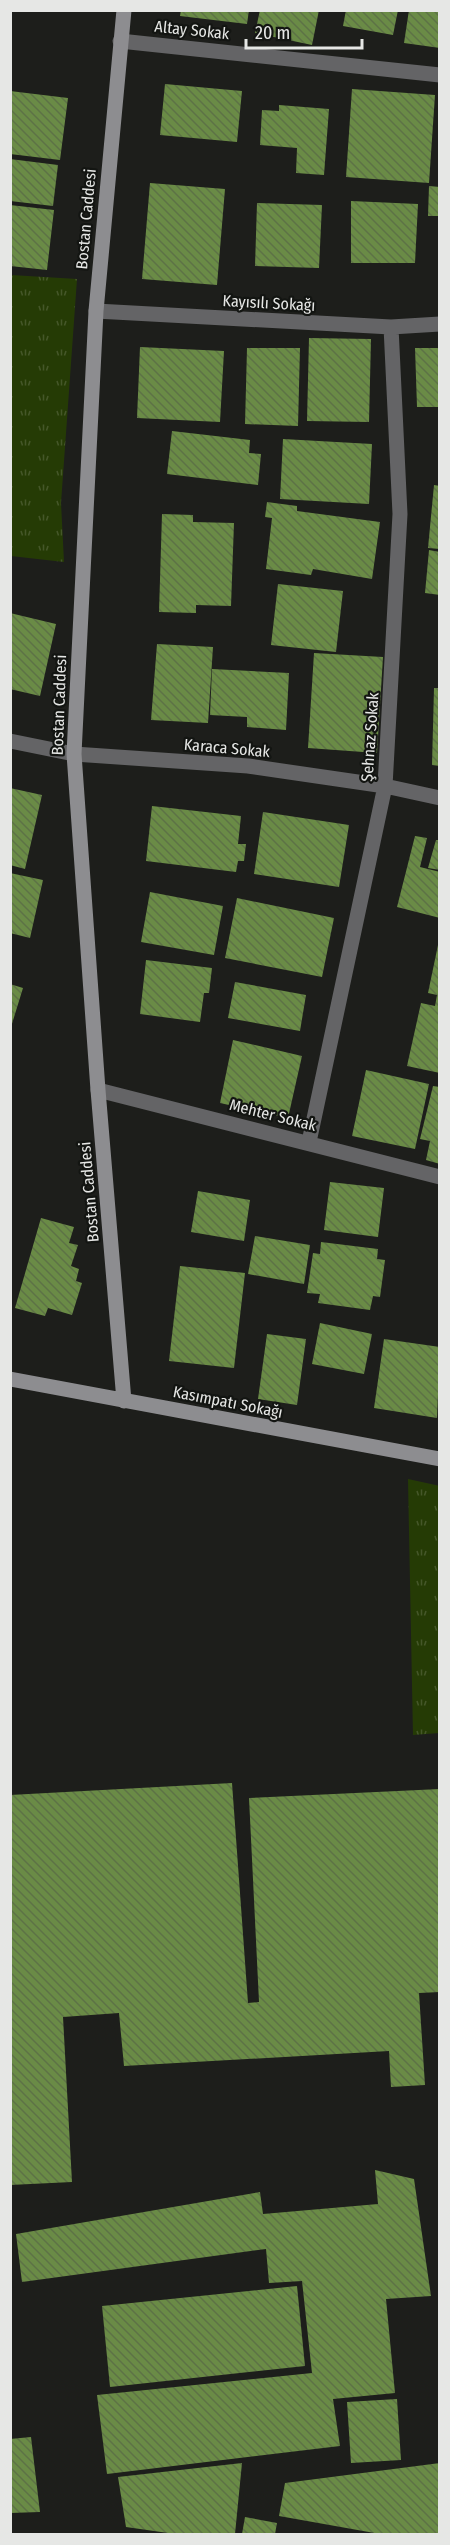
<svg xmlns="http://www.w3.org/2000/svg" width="450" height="2545" font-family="'Fira Sans Condensed',sans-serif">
	<defs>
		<pattern id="grass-tufts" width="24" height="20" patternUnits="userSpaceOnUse" patternTransform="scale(1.5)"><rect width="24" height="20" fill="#253b05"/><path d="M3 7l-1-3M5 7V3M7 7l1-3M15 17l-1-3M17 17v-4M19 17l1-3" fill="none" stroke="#455729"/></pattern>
		<pattern id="building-back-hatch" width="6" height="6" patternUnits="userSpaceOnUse" patternTransform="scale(1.5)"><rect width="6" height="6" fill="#6a8b46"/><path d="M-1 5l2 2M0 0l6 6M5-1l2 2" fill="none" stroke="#5d7246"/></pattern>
	</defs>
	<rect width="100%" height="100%" fill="#1d1e1b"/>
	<!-- grass -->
	<path fill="url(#grass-tufts)" d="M 11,275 L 77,279 L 61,503 L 64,562 L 11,556 Z
		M 408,1479 L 440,1486 L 439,1733 L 413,1735 Z"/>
	<!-- building -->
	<path fill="url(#building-back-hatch)" d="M 181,10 L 249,10 L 247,24 L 180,16 Z
		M 260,10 L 319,10 L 312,45 L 255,33 Z
		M 346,10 L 398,10 L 393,35 L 343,26 Z
		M 409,10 L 440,10 L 440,48 L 404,43 Z
		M 165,84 L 242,91 L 237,142 L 160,135 Z
		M 352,89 L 435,95 L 429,183 L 346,177 Z
		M 10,91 L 68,98 L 60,160 L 10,154 Z
		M 279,105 L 329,109 L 324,175 L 296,173 L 297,148 L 260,145 L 262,110 L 279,111 Z
		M 10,159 L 58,165 L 53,206 L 10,201 Z
		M 150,183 L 225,189 L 217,285 L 142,279 Z
		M 429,186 L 440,187 L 440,216 L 428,216 Z
		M 351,201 L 418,204 L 415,263 L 351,263 Z
		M 257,203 L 322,205 L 319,268 L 255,266 Z
		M 10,205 L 54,210 L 47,270 L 10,266 Z
		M 309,338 L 371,339 L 369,422 L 307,421 Z
		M 140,347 L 224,351 L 220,422 L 137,418 Z
		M 247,348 L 300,348 L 298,426 L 245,424 Z
		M 415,348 L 440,348 L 440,407 L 417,407 Z
		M 172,431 L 250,440 L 249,453 L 261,454 L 258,485 L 167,474 Z
		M 283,439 L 372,444 L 369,504 L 280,499 Z
		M 434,485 L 440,486 L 440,549 L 428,548 Z
		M 267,502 L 297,506 L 297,511 L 380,522 L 372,579 L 313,569 L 311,575 L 266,569 L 272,518 L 265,517 Z
		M 162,514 L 193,515 L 193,522 L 234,523 L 231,606 L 196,605 L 196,613 L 159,612 Z
		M 429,550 L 440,552 L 440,595 L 425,593 Z
		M 278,584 L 343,591 L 336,652 L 271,645 Z
		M 10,613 L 56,624 L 40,696 L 10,689 Z
		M 157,644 L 213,647 L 208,723 L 151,720 Z
		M 314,653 L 383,657 L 377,753 L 308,748 Z
		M 212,669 L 289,673 L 286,730 L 247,727 L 247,717 L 210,715 Z
		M 434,688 L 440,688 L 440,766 L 432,765 Z
		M 10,788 L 42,795 L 25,869 L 10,865 Z
		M 152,806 L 241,816 L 238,844 L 246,844 L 244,861 L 238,861 L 236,872 L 146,861 Z
		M 263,812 L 349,825 L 339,887 L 254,874 Z
		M 415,836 L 427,838 L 420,867 L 440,872 L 440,918 L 397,907 Z
		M 436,840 L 440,840 L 440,870 L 428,868 Z
		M 10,873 L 43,880 L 30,938 L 10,933 Z
		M 150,892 L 223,906 L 214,955 L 141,942 Z
		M 237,898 L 334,918 L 322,977 L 225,958 Z
		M 438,945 L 440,945 L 440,1073 L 407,1066 L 421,1003 L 435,1006 L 437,995 L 428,993 Z
		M 146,960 L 212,968 L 209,993 L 204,993 L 200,1022 L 140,1014 Z
		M 235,982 L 306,995 L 300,1031 L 228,1018 Z
		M 10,984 L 23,988 L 11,1027 L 10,1027 Z
		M 233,1040 L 302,1056 L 288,1118 L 220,1103 Z
		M 366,1070 L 429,1084 L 415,1149 L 352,1136 Z
		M 433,1086 L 440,1087 L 440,1164 L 426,1160 L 430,1141 L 420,1139 Z
		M 330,1182 L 384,1188 L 378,1237 L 324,1230 Z
		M 198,1191 L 250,1200 L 244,1241 L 191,1232 Z
		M 41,1218 L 74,1227 L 69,1243 L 78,1245 L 71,1266 L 79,1269 L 76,1281 L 82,1283 L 72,1315 L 48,1308 L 45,1316 L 15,1308 Z
		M 255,1236 L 310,1245 L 304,1284 L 248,1274 Z
		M 321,1242 L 378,1249 L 377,1259 L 385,1260 L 380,1297 L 373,1296 L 370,1310 L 318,1303 L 320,1294 L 307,1293 L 313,1253 L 320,1254 Z
		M 180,1266 L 245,1273 L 234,1368 L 169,1361 Z
		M 320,1323 L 372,1334 L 364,1374 L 312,1364 Z
		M 267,1334 L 306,1339 L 297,1405 L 258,1399 Z
		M 384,1339 L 440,1347 L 437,1418 L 374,1408 Z
		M 232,1783 L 248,2003 L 259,2002 L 249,1798 L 440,1789 L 440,1992 L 419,1993 L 425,2085 L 391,2087 L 389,2051 L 124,2066 L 119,2013 L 63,2017 L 72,2182 L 10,2185 L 10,1795 Z
		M 375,2170 L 414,2179 L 431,2296 L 386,2299 L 395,2393 L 333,2399 L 340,2446 L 107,2474 L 97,2395 L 312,2373 L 302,2281 L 269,2283 L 266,2249 L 22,2282 L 16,2234 L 260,2192 L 263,2214 L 378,2204 Z
		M 297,2286 L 305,2366 L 110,2387 L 102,2306 Z
		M 397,2399 L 401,2460 L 351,2463 L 347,2402 Z
		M 31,2437 L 40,2512 L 10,2513 L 10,2439 Z
		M 242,2463 L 235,2534 L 175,2534 L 126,2527 L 118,2477 Z
		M 440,2463 L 440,2534 L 380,2534 L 279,2516 L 285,2483 Z
		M 245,2517 L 277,2523 L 275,2534 L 242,2534 Z"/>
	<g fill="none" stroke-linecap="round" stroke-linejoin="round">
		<!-- street -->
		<path stroke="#646466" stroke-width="15" d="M 120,41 L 440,75
			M 96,311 L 391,327 L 440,324
			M 10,741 L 74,754 L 248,766 L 385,786 L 440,798
			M 98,1090 L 440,1177
			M 309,1142 L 385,786 L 400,514 L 391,327"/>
		<!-- secondary -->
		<path stroke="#8d8d90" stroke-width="15" d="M 124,10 L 96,311 L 74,754 L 98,1090 L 124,1401
			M 10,1379 L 440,1459"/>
	</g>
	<g text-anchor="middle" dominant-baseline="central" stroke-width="4.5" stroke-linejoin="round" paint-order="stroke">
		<!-- street labels -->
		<g font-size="16" fill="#e6e7e5" stroke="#131512">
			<text transform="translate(192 30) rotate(6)">Altay Sokak</text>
			<text transform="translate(86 219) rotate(-85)">Bostan Caddesi</text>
			<text transform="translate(269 303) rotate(3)">Kayısılı Sokağı</text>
			<text transform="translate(59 705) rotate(-88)">Bostan Caddesi</text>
			<text transform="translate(370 737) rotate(-86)">Şehnaz Sokak</text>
			<text transform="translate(227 748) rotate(5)">Karaca Sokak</text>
			<text transform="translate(273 1115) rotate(14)">Mehter Sokak</text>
			<text transform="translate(89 1192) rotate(-95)">Bostan Caddesi</text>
			<text transform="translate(228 1402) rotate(11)">Kasımpatı Sokağı</text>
		</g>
	</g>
	<!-- border -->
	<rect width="450" height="2545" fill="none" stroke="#e6e7e5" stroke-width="24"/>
	<!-- scale -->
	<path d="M246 39v9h116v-9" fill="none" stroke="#e6e7e5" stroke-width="3"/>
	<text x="255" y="39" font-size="18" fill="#e6e7e5" stroke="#131512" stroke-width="4.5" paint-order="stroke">20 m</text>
</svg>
